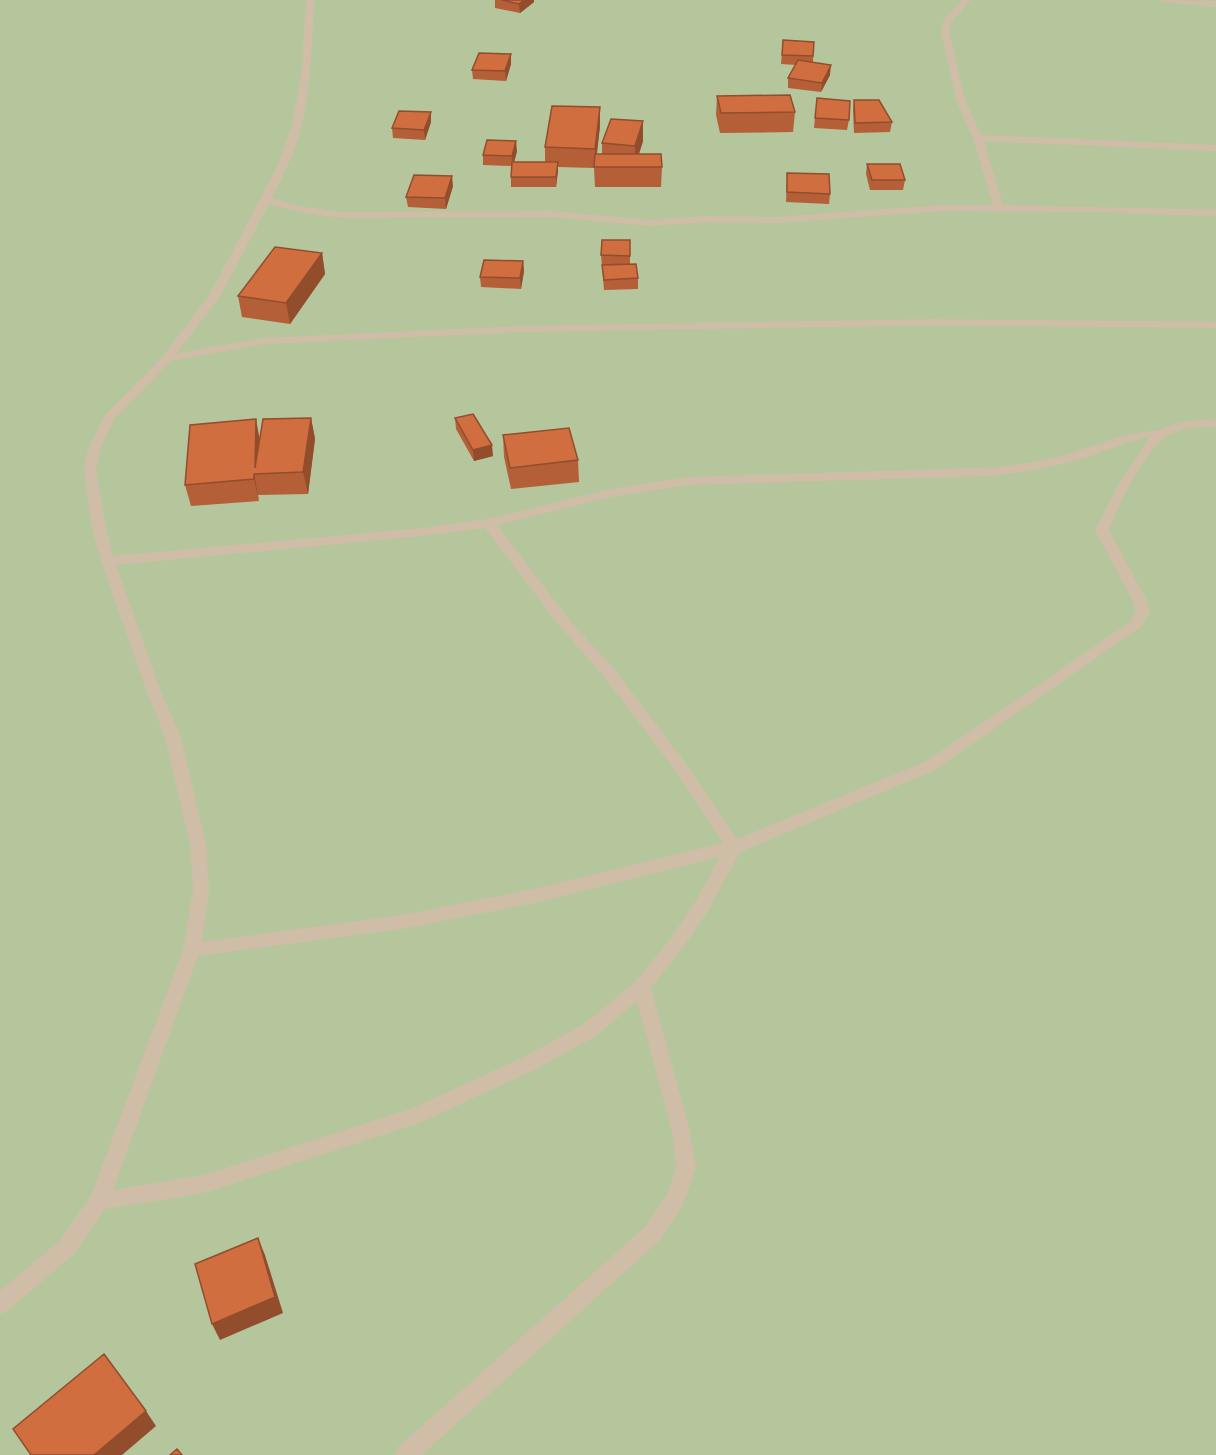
<svg xmlns="http://www.w3.org/2000/svg" width="1216" height="1455" font-family="Commissioner,sans-serif">
	<rect width="100%" height="100%" fill="#f5ecde"/>
	<!-- green -->
	<path fill="#b5c69c" d="M 0,0 L 1216,0 L 1216,1455 L 0,1455 Z"/>
	<g fill="none" stroke-linecap="round" stroke-linejoin="round">
		<!-- minor -->
		<path fill="#cfbda8" fill-rule="evenodd" d="M 306,0 L 314,0 C 312,42 311,84 302,125 C 296,151 283,175 272,198 L 304,207 L 342,212 L 552,211 L 650,220 L 707,216 L 776,217 L 942,205 L 993,205 L 973,138 L 956,100 L 941,31 L 944,19 L 962,0 L 971,0 L 951,22 L 949,31 L 965,100 L 981,135 L 1216,145 L 1216,151 L 984,141 L 1003,205 L 1216,210 L 1216,216 L 1100,212 L 942,211 L 776,223 L 707,222 L 650,226 L 552,217 L 342,218 L 304,213 L 269,204 L 221,295 L 177,353 L 264,338 L 521,326 L 934,319 L 1216,322 L 1216,328 L 934,325 L 521,332 L 264,344 L 171,361 L 114,419 L 100,450 L 96,468 L 105,524 L 113,556 L 422,528 L 488,519 L 616,488 L 689,477 L 1003,467 L 1059,457 L 1125,435 L 1159,430 L 1180,422 L 1216,419 L 1216,427 C 1201,427 1185,426 1171,434 C 1145,447 1119,504 1109,530 L 1147,601 L 1150,612 L 1141,627 L 935,770 L 740,852 L 707,912 L 682,949 L 651,988 L 690,1131 L 696,1168 L 682,1207 L 659,1241 L 422,1455 L 395,1455 L 398,1447 L 645,1227 L 667,1195 L 676,1168 L 672,1131 L 637,1001 L 596,1036 L 536,1069 L 422,1122 L 204,1193 L 105,1209 L 74,1254 L 7,1311 L 0,1314 L 0,1291 L 60,1240 L 91,1196 L 183,950 L 193,889 L 190,845 L 165,737 L 147,692 L 101,561 L 91,524 L 84,468 L 88,450 L 105,415 L 163,356 L 210,294 L 277,167 L 292,126 L 302,68 ZM 1150,437 L 1122,479 L 1095,530 L 1133,601 L 1136,612 L 1131,621 L 925,762 L 737,839 L 687,765 L 616,671 L 571,622 L 497,525 L 616,496 L 689,485 L 991,476 C 1024,472 1056,467 1087,457 C 1109,450 1128,440 1150,437 ZM 485,528 L 561,628 L 606,679 L 677,773 L 723,843 L 534,889 L 402,915 L 202,942 L 209,889 L 206,845 L 181,737 L 161,692 L 116,565 L 422,536 ZM 720,857 L 695,902 L 670,939 L 636,981 L 584,1024 L 524,1057 L 411,1109 L 204,1175 L 113,1190 L 198,956 L 402,929 L 534,903 Z
			M 1159,0 L 1216,1 L 1216,7 L 1163,2 Z"/>
	</g>
	<!-- wall -->
	<path fill="#b45f37" d="M 495,0 L 502,0 L 534,2 L 520,13 L 495,8 Z
		M 783,40 L 814,42 L 813,62 L 830,75 L 821,92 L 788,88 L 788,78 L 796,65 L 781,64 Z
		M 511,64 L 506,81 L 473,79 L 472,70 Z
		M 717,96 L 795,112 L 793,132 L 720,133 L 716,115 Z
		M 817,98 L 849,120 L 847,130 L 814,128 Z
		M 854,100 L 892,122 L 890,132 L 854,133 L 853,110 Z
		M 600,107 L 600,126 L 597,154 L 602,154 L 602,143 L 643,141 L 639,154 L 662,167 L 661,187 L 595,187 L 594,168 L 558,167 L 556,187 L 511,187 L 511,177 L 512,166 L 483,165 L 483,155 L 517,151 L 514,162 L 545,162 L 545,147 Z
		M 431,122 L 425,140 L 393,138 L 392,128 Z
		M 867,164 L 905,180 L 903,190 L 870,190 L 866,174 Z
		M 787,173 L 830,194 L 829,204 L 786,202 Z
		M 453,186 L 446,209 L 408,207 L 406,197 Z
		M 630,240 L 630,264 L 638,278 L 638,289 L 604,290 L 601,255 Z
		M 322,253 L 325,274 L 290,324 L 242,317 L 238,296 Z
		M 523,261 L 524,271 L 521,289 L 481,287 L 480,277 Z
		M 311,418 L 315,439 L 308,494 L 258,495 L 259,501 L 191,506 L 185,485 L 260,439 Z
		M 455,418 L 493,456 L 474,461 L 456,429 Z
		M 503,435 L 578,460 L 579,482 L 511,489 L 504,457 Z"/>
	<!-- shaded-wall -->
	<path fill="#924d2d" d="M 524,0 L 534,0 L 534,2 L 520,13 L 519,4 Z
		M 511,54 L 511,64 L 506,81 L 505,71 Z
		M 831,65 L 830,75 L 821,92 L 822,83 Z
		M 600,107 L 600,126 L 595,168 L 595,149 Z
		M 431,112 L 431,122 L 425,140 L 424,130 Z
		M 643,121 L 643,141 L 635,166 L 635,146 Z
		M 516,141 L 517,151 L 513,167 L 512,156 Z
		M 558,162 L 558,172 L 556,187 L 556,177 Z
		M 452,176 L 453,186 L 446,209 L 445,198 Z
		M 322,253 L 325,274 L 290,324 L 286,303 Z
		M 523,261 L 524,271 L 521,289 L 520,278 Z
		M 311,418 L 315,439 L 308,494 L 303,472 Z
		M 256,419 L 260,441 L 255,468 Z
		M 492,445 L 493,456 L 474,461 L 473,450 Z
		M 254,474 L 258,495 L 259,501 L 254,479 Z
		M 258,1238 L 265,1255 L 283,1313 L 220,1340 L 212,1324 Z
		M 146,1411 L 156,1426 L 122,1455 L 94,1455 Z"/>
	<!-- building -->
	<path fill="#d16e40" stroke="#924d2d" stroke-width="1.5" d="M 502,0 L 524,0 L 519,4 Z
		M 783,40 L 814,42 L 813,56 L 782,55 Z
		M 479,53 L 511,54 L 505,71 L 472,70 Z
		M 798,60 L 831,65 L 822,83 L 788,78 Z
		M 790,95 L 795,112 L 721,113 L 717,96 Z
		M 817,98 L 850,101 L 849,120 L 815,118 Z
		M 854,100 L 879,100 L 892,122 L 855,123 Z
		M 552,106 L 600,107 L 595,149 L 545,147 Z
		M 399,111 L 431,112 L 424,130 L 392,128 Z
		M 611,119 L 643,121 L 635,146 L 602,143 Z
		M 487,140 L 516,141 L 512,156 L 483,155 Z
		M 595,154 L 661,154 L 662,167 L 594,167 Z
		M 512,162 L 558,162 L 556,177 L 511,177 Z
		M 867,164 L 900,164 L 905,180 L 872,180 Z
		M 787,173 L 829,174 L 830,194 L 787,192 Z
		M 414,175 L 452,176 L 445,198 L 406,197 Z
		M 602,240 L 630,240 L 630,256 L 601,255 Z
		M 275,247 L 322,253 L 286,303 L 238,296 Z
		M 484,260 L 523,261 L 520,278 L 480,277 Z
		M 636,264 L 638,278 L 604,280 L 602,265 Z
		M 473,414 L 492,445 L 473,450 L 455,418 Z
		M 311,418 L 303,472 L 254,474 L 254,479 L 185,485 L 190,425 L 256,419 L 255,468 L 263,419 Z
		M 569,428 L 578,460 L 510,468 L 503,435 Z
		M 258,1238 L 275,1297 L 212,1324 L 195,1264 Z
		M 104,1354 L 146,1411 L 94,1455 L 31,1455 L 13,1429 Z
		M 177,1449 L 182,1455 L 170,1455 Z"/>
</svg>
